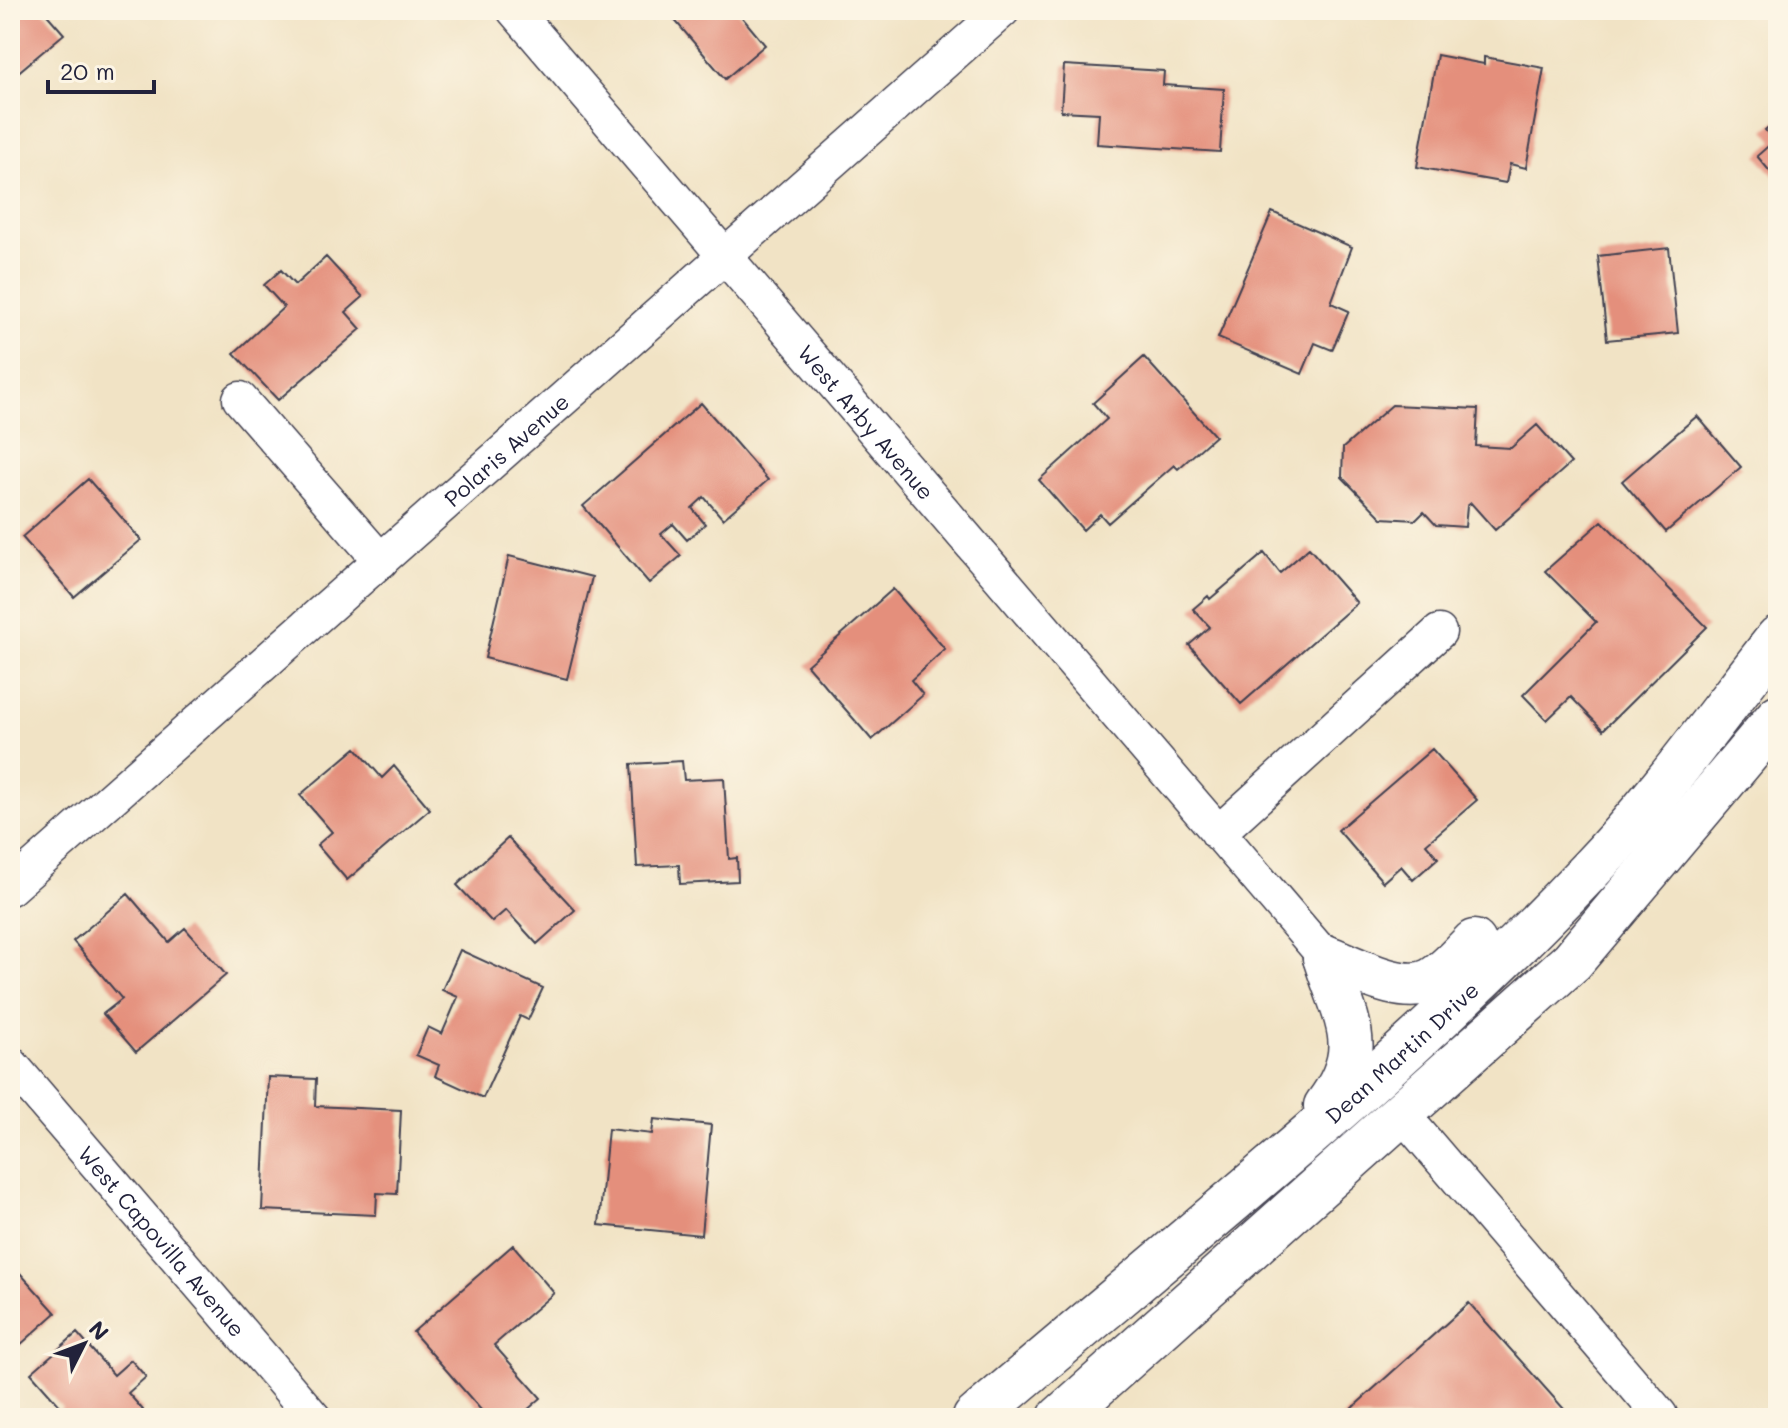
<svg xmlns="http://www.w3.org/2000/svg" width="1788" height="1428" font-family="Mali,sans-serif">
	<rect width="100%" height="100%" fill="#fcf5e5"/>
	<filter id="ink" filterUnits="userSpaceOnUse"><feTurbulence type="fractalNoise" baseFrequency=".0125" numOctaves="2"/><feDisplacementMap in="SourceGraphic" scale="16" xChannelSelector="R" yChannelSelector="G"/><feConvolveMatrix kernelMatrix="1 2 1 2 8 2 1 2 1" color-interpolation-filters="sRGB"/></filter>
	<filter id="wash" filterUnits="userSpaceOnUse"><feTurbulence type="fractalNoise" baseFrequency=".006" numOctaves="4" result="noise"/><feDisplacementMap in="SourceGraphic" scale="32" xChannelSelector="R" yChannelSelector="G"/><feGaussianBlur stdDeviation="1.8" result="paint"/><feColorMatrix in="noise" values="0 0 0 0 0 0 0 0 0 0 0 0 0 0 0 0 0 1.4 0 .05"/><feComposite in="paint" operator="in"/></filter>
	<g filter="url(#wash)">
		<rect width="100%" height="100%" fill="#f1e3c5"/>
		<g id="blocks">
			<!-- building -->
			<path fill="#e48f7c" d="M 10,10 L 43,10 L 64,34 L 10,79 Z
				M 666,10 L 736,10 L 765,45 L 725,79 Z
				M 1437,55 L 1484,64 L 1484,57 L 1544,68 L 1526,168 L 1510,164 L 1506,183 L 1417,167 Z
				M 1064,65 L 1164,71 L 1163,85 L 1224,89 L 1220,152 L 1097,144 L 1099,113 L 1061,111 Z
				M 1778,119 L 1778,181 L 1757,156 L 1774,141 L 1765,130 Z
				M 1272,212 L 1352,247 L 1331,303 L 1349,311 L 1332,350 L 1315,343 L 1302,374 L 1218,338 Z
				M 1669,248 L 1678,333 L 1607,340 L 1598,256 Z
				M 326,257 L 363,297 L 346,312 L 361,329 L 278,400 L 234,353 L 284,307 L 264,285 L 281,270 L 295,285 Z
				M 1144,357 L 1215,436 L 1178,469 L 1174,465 L 1108,523 L 1100,514 L 1083,530 L 1039,480 L 1107,419 L 1093,403 Z
				M 701,403 L 768,480 L 723,519 L 704,497 L 692,508 L 705,524 L 687,540 L 673,524 L 661,534 L 681,556 L 649,583 L 583,506 Z
				M 1392,405 L 1478,409 L 1476,446 L 1511,448 L 1537,425 L 1571,463 L 1495,530 L 1471,503 L 1467,506 L 1465,527 L 1436,525 L 1424,512 L 1416,520 L 1382,518 L 1342,477 L 1343,448 Z
				M 1697,416 L 1741,467 L 1666,532 L 1622,481 Z
				M 88,479 L 141,540 L 74,597 L 22,537 Z
				M 1602,521 L 1707,627 L 1603,730 L 1571,697 L 1547,720 L 1523,695 L 1596,622 L 1545,571 Z
				M 1309,548 L 1357,603 L 1241,704 L 1189,645 L 1210,627 L 1193,609 L 1208,596 L 1210,599 L 1264,553 L 1280,573 Z
				M 509,556 L 592,577 L 567,679 L 485,658 Z
				M 893,589 L 945,649 L 911,680 L 923,695 L 872,740 L 807,665 Z
				M 356,748 L 382,778 L 394,766 L 430,809 L 347,880 L 317,845 L 332,832 L 300,795 Z
				M 1432,749 L 1477,800 L 1426,844 L 1438,858 L 1413,880 L 1401,866 L 1383,882 L 1338,830 Z
				M 682,761 L 684,780 L 724,778 L 729,859 L 737,858 L 738,881 L 680,884 L 679,865 L 637,867 L 631,764 Z
				M 508,838 L 575,910 L 537,944 L 506,910 L 492,922 L 457,885 Z
				M 128,894 L 169,942 L 185,928 L 226,975 L 136,1052 L 103,1014 L 122,999 L 73,941 Z
				M 460,950 L 543,988 L 528,1020 L 520,1016 L 483,1098 L 435,1076 L 439,1065 L 416,1055 L 428,1027 L 442,1034 L 458,997 L 442,990 Z
				M 268,1077 L 316,1079 L 315,1106 L 401,1110 L 397,1194 L 377,1193 L 376,1215 L 262,1210 Z
				M 654,1119 L 711,1125 L 701,1235 L 599,1225 L 608,1129 L 652,1134 Z
				M 513,1245 L 554,1293 L 494,1345 L 541,1398 L 518,1418 L 488,1418 L 413,1332 Z
				M 10,1262 L 56,1313 L 10,1354 Z
				M 1469,1303 L 1572,1418 L 1341,1418 Z
				M 77,1333 L 114,1375 L 131,1360 L 146,1377 L 128,1393 L 143,1410 L 134,1418 L 52,1418 L 62,1408 L 31,1373 Z"/>
		</g>
	</g>
	<g filter="url(#ink)">
		<use href="#blocks" fill-opacity="0" stroke="#413f50" stroke-width="2"/>
		<g fill="none" stroke-linecap="round" stroke-linejoin="round">
			<defs>
				<g id="minor">
					<path id="s1" d="M 514,10 L 1325,957"/>
					<path d="M 240,399 L 381,561"/>
					<path d="M 1218,833 L 1439,632"/>
					<path id="s2" d="M 10,888 L 1003,10"/>
					<path id="s3" d="M 10,1063 L 314,1418"/>
					<path d="M 1403,1115 L 1660,1415"/>
				</g>
				<g id="major">
					<path d="M 1325,957 C 1353,967 1403,996 1432,980 C 1447,972 1462,954 1474,942"/>
					<path d="M 1325,957 C 1344,1018 1371,1047 1326,1106"/>
					<path id="s4" d="M 975,1418 C 1182,1241 1400,1070 1588,872 C 1657,800 1716,717 1778,638"/>
					<path d="M 1060,1418 L 1572,961 L 1778,717"/>
				</g>
			</defs>
			<!-- minor casing -->
			<use href="#minor" stroke="#413f50" stroke-width="37"/>
			<!-- major casing -->
			<use href="#major" stroke="#413f50" stroke-width="47"/>
			<!-- minor -->
			<use href="#minor" stroke="#fff" stroke-width="34"/>
			<!-- major -->
			<use href="#major" stroke="#fff" stroke-width="44"/>
		</g>
	</g>
	<g text-anchor="middle" dominant-baseline="central" stroke-width="8" stroke-linejoin="round" paint-order="stroke">
		<!-- street labels -->
		<g font-size="22" fill="#22223b" stroke="#fcf5e5">
			<text stroke="none"><textPath href="#s1" startOffset="542">West Arby Avenue</textPath></text>
			<text stroke="none"><textPath href="#s2" startOffset="662">Polaris Avenue</textPath></text>
			<text stroke="none"><textPath href="#s4" startOffset="562">Dean Martin Drive</textPath></text>
			<text stroke="none"><textPath href="#s3" startOffset="234">West Capovilla Avenue</textPath></text>
		</g>
	</g>
	<!-- margin -->
	<rect width="1788" height="1428" fill="none" stroke="#fcf5e5" stroke-width="40"/>
	<!-- north arrow -->
	<g transform="translate(84 1344) rotate(48)" stroke="#fcf5e5" stroke-width="6" paint-order="stroke">
	<path d="M0-6L14 30L0 20L-14 30Z" fill="#22223b"/>
	<text y="-12" font-size="22" font-weight="bold" text-anchor="middle" fill="#22223b">N</text>
	</g>
	<!-- scale -->
	<path d="M48 80v12h106v-12" fill="none" stroke="#22223b" stroke-width="4"/>
	<text x="60" y="80" font-size="24" fill="#22223b" stroke="#fcf5e5" stroke-width="6" paint-order="stroke">20 m</text>
</svg>
